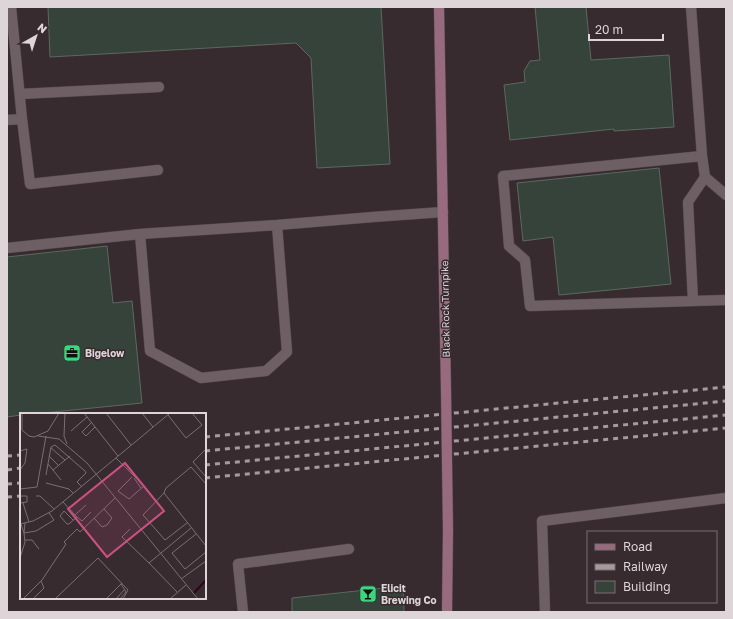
<svg xmlns="http://www.w3.org/2000/svg" width="733" height="619" font-family="'Golos Text',sans-serif">
	<rect width="100%" height="100%" fill="#382b30"/>
	<!-- building -->
	<path fill="#36433a" stroke="#5c695f" d="M 48,7 L 381,7 L 390,164 L 317,168 L 311,58 L 296,43 L 50,57 Z
		M 535,7 L 586,7 L 591,60 L 669,55 L 674,127 L 614,131 L 614,129 L 510,140 L 504,85 L 525,82 L 524,71 L 530,61 L 540,60 Z
		M 659,168 L 671,284 L 559,295 L 553,237 L 523,241 L 517,183 Z
		M 107,246 L 113,303 L 132,301 L 142,403 L 33,414 L 21,414 L 21,415 L 7,417 L 7,257 Z
		M 403,586 L 404,612 L 292,612 L 292,598 Z"/>
	<g fill="none" stroke-linecap="round" stroke-linejoin="round">
		<defs>
			<path id="lane" d="M 691,7 L 702,156 L 705,177 L 726,195
				M 20,94 L 159,87
				M 22,119 L 30,184 L 158,170
				M 7,120 L 22,119 L 11,7
				M 702,156 L 503,176 L 509,246 L 525,260 L 530,306 L 726,300
				M 140,234 L 150,351 L 201,378 L 266,371 L 287,352 L 277,225
				M 7,248 L 140,234 L 277,225 L 373,217 L 443,212
				M 693,301 L 688,202 L 705,177
				M 243,612 L 238,564 L 349,549
				M 545,612 L 542,521 L 726,498"/>
			<path id="secondary" d="M 439,7 L 446,391
				M 447,612 L 448,530"/>
		</defs>
		<!-- lane casing -->
		<use href="#lane" stroke="#54494e" stroke-width="11"/>
		<!-- secondary casing -->
		<use href="#secondary" stroke="#54494e" stroke-width="11"/>
		<!-- lane -->
		<use href="#lane" stroke="#6e5f64" stroke-width="10"/>
		<!-- secondary -->
		<use href="#secondary" stroke="#986a7d" stroke-width="10"/>
		<!-- rail -->
		<path stroke="#a59b9e" stroke-width="3" stroke-dasharray="5 5" stroke-linecap="butt" d="M 205,437 L 726,387
			M 205,451 L 726,401
			M 7,456 L 21,455
			M 205,465 L 726,415
			M 7,470 L 21,468
			M 205,478 L 726,428
			M 7,484 L 21,483
			M 7,497 L 21,496"/>
		<defs>
			<path id="secondary-bridge" d="M 446,391 L 448,530"/>
		</defs>
		<!-- secondary-bridge casing -->
		<use href="#secondary-bridge" stroke="#54494e" stroke-width="11" stroke-linecap="butt"/>
		<!-- secondary-bridge -->
		<use href="#secondary-bridge" stroke="#986a7d" stroke-width="10"/>
	</g>
	<!-- icons -->
	<defs>
		<symbol id="office-square" viewBox="-11 -11 22 22"><rect x="-9" y="-9" width="18" height="18" rx="4" fill="#3ad77f" stroke="#382b30"/><path d="M-6-3h4V-5.5h4V-3h4V5H-6ZM-1-4.5V-3h2v-1.5ZM-6 0V1H6V0Z" fill="#111"/></symbol>
		<symbol id="bar-square" viewBox="-11 -11 22 22"><rect x="-9" y="-9" width="18" height="18" rx="4" fill="#3ad77f" stroke="#382b30"/><path d="M-6-5H6L.8 .8V4.5H3.5V6h-7V4.5H-.8V.8Z" fill="#111"/></symbol>
	</defs>
	<g fill-rule="evenodd">
		<use href="#office-square" x="62" y="343" width="20" height="20"/>
		<use href="#bar-square" x="358" y="584" width="20" height="20"/>
	</g>
	<g text-anchor="middle" dominant-baseline="central" stroke-width="3" stroke-linejoin="round" paint-order="stroke">
		<!-- street labels -->
		<g font-size="10" fill="#ded5d8" stroke="#382b30">
			<text transform="translate(445 309) rotate(-91)">Black Rock Turnpike</text>
		</g>
		<!-- poi labels -->
		<g font-size="10" font-weight="bold" fill="#ded5d8" stroke="#382b30" text-anchor="start">
			<text x="85" y="353">Bigelow</text>
			<text x="381" y="588">Elicit<tspan x="381" dy="12">Brewing Co</tspan></text>
		</g>
	</g>
	<!-- overview -->
	<g transform="translate(20 413)">
		<rect width="186" height="186" fill="#382b30"/>
		<path fill="none" stroke="#31031b" stroke-width="2" d="M 174,180 L 186,167"/>
		<path fill="none" stroke="#7a6f73" stroke-width="1" d="M 2,0 L 2,17 L 9,23 L 14,24 L 28,18 L 39,0M 45,0 L 44,23 L 47,31M 64,0 L 98,43M 86,0 L 111,32M 122,0 L 133,14M 148,2 L 166,25 L 182,12 L 172,0M 71,10 L 62,19 L 66,23 L 75,14M 51,18 L 67,4M 18,23 L 39,26 L 67,50 L 178,186M 31,35 L 45,47M 186,36 L 173,49 L 186,64M 0,38 L 7,36 L 5,50 L 0,57M 29,43 L 39,53M 96,45 L 124,73 L 109,86 L 98,78 L 112,64M 28,51 L 41,67M 33,57 L 50,43M 26,62 L 31,34 L 35,32 L 65,58 L 66,60 L 57,69 L 61,73M 114,65 L 121,75M 26,70 L 49,76 L 53,80M 186,71 L 171,54 L 146,75 L 144,80 L 186,133M 0,76 L 17,74 L 26,23M 144,80 L 123,102 L 145,127 L 167,110M 0,83 L 7,83 L 7,89 L 0,90M 16,83 L 20,83 L 34,96M 43,89 L 57,104 L 49,111 L 47,111 L 40,103 L 44,98 L 53,107M 3,90 L 9,109M 55,102 L 66,92M 57,104 L 62,108 L 71,99M 74,105 L 82,114 L 87,112 L 92,105 L 84,96M 0,111 L 13,108 L 32,98 L 150,0M 1,111 L 4,120 L 5,110M 110,116 L 102,124 L 129,150M 176,121 L 152,140 L 165,156 L 186,139M 5,127 L 12,127 L 19,136M 0,145 L 5,129 L 4,120 L 16,118 L 34,107 L 29,100M 161,166 L 186,148M 157,179 L 129,150 L 171,115M 3,186 L 22,167 L 46,131 L 44,129 L 57,116 L 60,119 L 95,85M 13,186 L 24,175 L 21,168M 35,186 L 78,145 L 108,177 L 103,186M 86,186 L 102,170M 96,186 L 105,176M 100,186 L 106,179 L 101,171M 150,186 L 166,172"/>
		<path fill="#ca5180" fill-opacity="0.15" stroke="#ca5180" stroke-width="2" d="M 105,50 L 144,98 L 87,144 L 48,96 Z"/>
		<rect width="186" height="186" fill="none" stroke="#ded5d8" stroke-width="2"/>
	</g>
	<!-- border -->
	<rect width="733" height="619" fill="none" stroke="#ded5d8" stroke-width="16"/>
	<!-- legend -->
	<rect x="587" y="531" width="130" height="72" fill="#382b30" stroke="#7a6f73"/>
	<rect x="595" y="544" width="20" height="6" fill="#986a7d" stroke="#7a6f73"/>
	<text x="623" y="551" font-size="12" fill="#ded5d8">Road</text>
	<rect x="595" y="564" width="20" height="6" fill="#a59b9e" stroke="#7a6f73"/>
	<text x="623" y="571" font-size="12" fill="#ded5d8">Railway</text>
	<rect x="595" y="581" width="20" height="12" fill="#36433a" stroke="#7a6f73"/>
	<text x="623" y="591" font-size="12" fill="#ded5d8">Building</text>
	<!-- north arrow -->
	<g transform="translate(36 36) rotate(39)" stroke="#382b30" stroke-width="3" paint-order="stroke">
	<path d="M0-3L7 15L0 10L-7 15Z" fill="#ded5d8"/>
	<text y="-6" font-size="11" font-weight="bold" text-anchor="middle" fill="#ded5d8">N</text>
	</g>
	<!-- scale -->
	<path d="M589 34v6h74v-6" fill="none" stroke="#ded5d8" stroke-width="2"/>
	<text x="595" y="34" font-size="12" fill="#ded5d8" stroke="#382b30" stroke-width="3" paint-order="stroke">20 m</text>
</svg>
